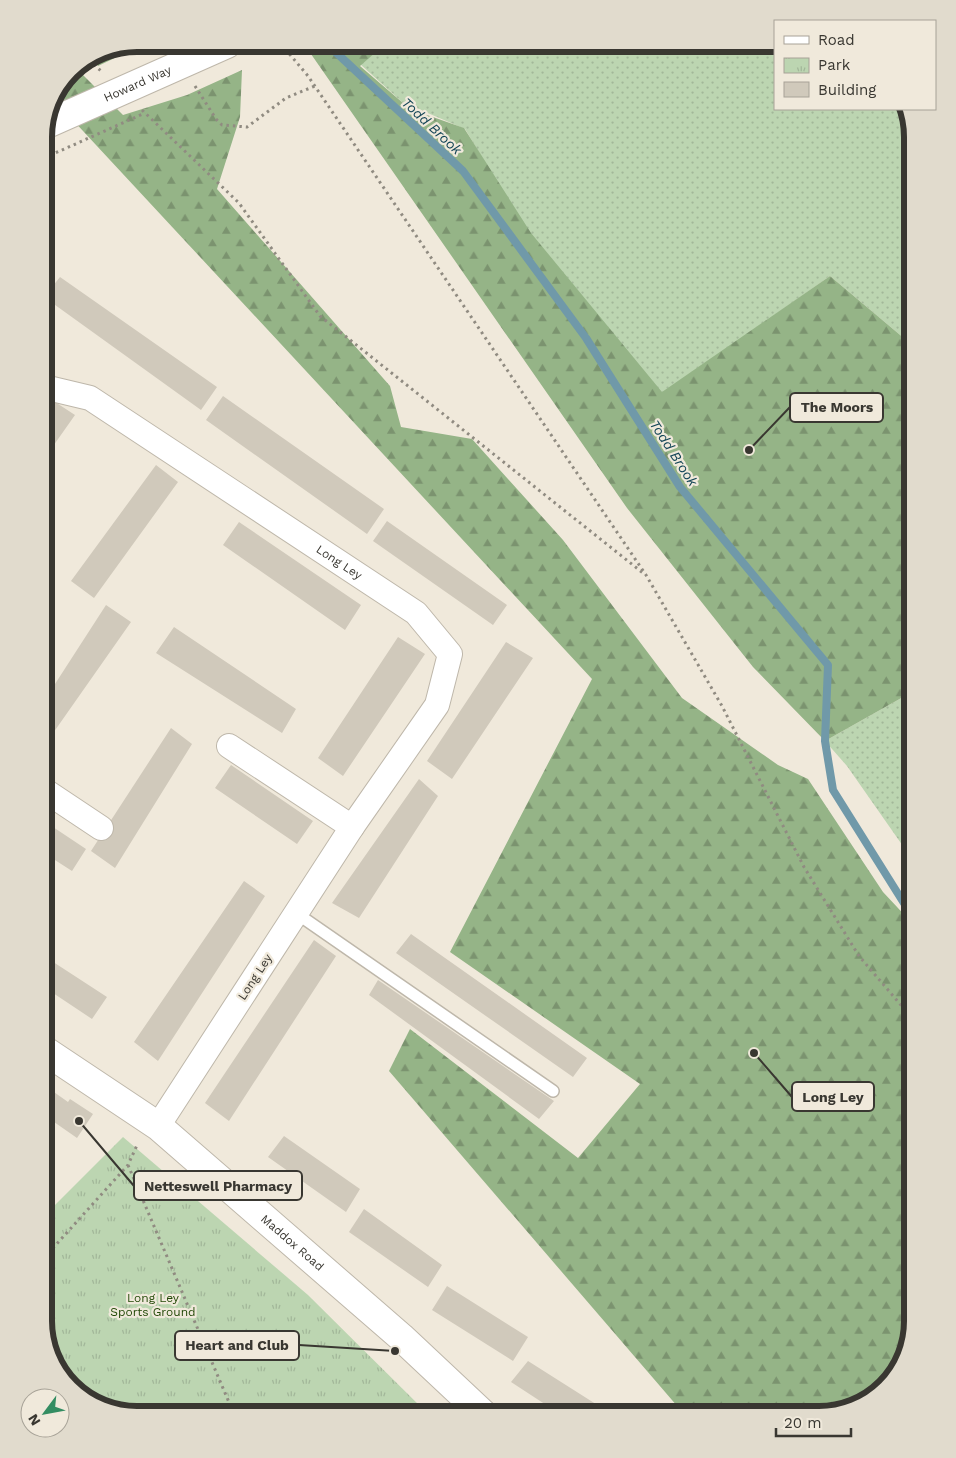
<svg xmlns="http://www.w3.org/2000/svg" width="956" height="1458" font-family="'Work Sans',sans-serif">
	<defs>
		<pattern id="grass-dots" width="8" height="8" patternUnits="userSpaceOnUse" patternTransform="scale(1.25)"><rect width="8" height="8" fill="#bcd5b1"/><path d="M2 2h.1M6 6h.1" fill="none" stroke="#a2b799" stroke-width="1.8" stroke-linecap="round"/></pattern>
		<pattern id="forest-firs" width="22" height="20" patternUnits="userSpaceOnUse" patternTransform="scale(1.25)"><rect width="22" height="20" fill="#95b487"/><path d="M5 1l3.5 6h-7zM16 11l3.5 6h-7z" fill="#7b936f"/></pattern>
		<pattern id="park-tufts" width="24" height="20" patternUnits="userSpaceOnUse" patternTransform="scale(1.25)"><rect width="24" height="20" fill="#bcd5b1"/><path d="M3 7l-1-3M5 7V3M7 7l1-3M15 17l-1-3M17 17v-4M19 17l1-3" fill="none" stroke="#a2b799"/></pattern>
	</defs>
	<rect width="100%" height="100%" fill="#f0e9db"/>
	<!-- grass -->
	<path fill="url(#grass-dots)" d="M 384,44 L 775,44 L 775,109 L 905,109 L 912,138 L 912,345 L 830,276 L 662,394 L 529,235 L 465,129 L 402,102 L 360,64 Z
		M 912,692 L 912,859 L 847,766 L 825,741 Z"/>
	<!-- forest -->
	<path fill="url(#forest-firs)" d="M 138,44 L 144,44 L 98,66 L 92,57 L 102,51 Z
		M 304,44 L 385,44 L 360,66 L 410,109 L 464,128 L 531,233 L 662,392 L 830,276 L 912,345 L 912,692 L 825,741 L 753,667 L 627,508 Z
		M 76,68 L 123,115 L 187,95 L 242,70 L 240,117 L 217,189 L 390,386 L 401,427 L 472,439 L 563,540 L 682,698 L 778,765 L 808,779 L 883,892 L 912,923 L 912,1321 L 897,1372 L 860,1404 L 818,1414 L 684,1414 L 389,1071 L 410,1029 L 578,1158 L 640,1084 L 450,952 L 592,679 L 57,103 L 71,71 Z"/>
	<!-- park -->
	<path fill="url(#park-tufts)" d="M 123,1137 L 308,1295 L 428,1414 L 132,1414 L 86,1399 L 54,1362 L 44,1320 L 44,1216 Z"/>
	<g fill="none" stroke-linecap="round" stroke-linejoin="round">
		<!-- stream -->
		<path stroke="#7099a9" stroke-width="8" d="M 327,44 L 463,171 L 586,338 L 680,487 L 828,665 L 825,741 L 833,790 L 912,916"/>
	</g>
	<!-- building -->
	<path fill="#d0c9bb" d="M 60,277 L 217,387 L 201,410 L 44,297 Z
		M 223,396 L 384,509 L 367,534 L 206,420 Z
		M 52,400 L 75,415 L 44,459 L 44,411 Z
		M 156,465 L 178,482 L 94,598 L 71,581 Z
		M 387,521 L 507,605 L 493,625 L 373,541 Z
		M 239,522 L 361,605 L 345,630 L 223,545 Z
		M 106,605 L 131,622 L 44,746 L 44,701 Z
		M 174,627 L 296,709 L 282,733 L 156,653 Z
		M 398,637 L 425,654 L 343,776 L 318,758 Z
		M 506,642 L 533,658 L 452,779 L 427,761 Z
		M 171,728 L 192,744 L 115,868 L 91,851 Z
		M 231,765 L 313,821 L 297,844 L 215,788 Z
		M 419,779 L 438,796 L 359,918 L 332,903 Z
		M 44,821 L 86,849 L 72,871 L 44,853 Z
		M 244,881 L 265,896 L 158,1061 L 134,1042 Z
		M 411,934 L 587,1058 L 573,1077 L 396,953 Z
		M 314,940 L 336,956 L 229,1121 L 205,1103 Z
		M 44,956 L 107,997 L 92,1019 L 44,987 Z
		M 378,980 L 554,1101 L 539,1119 L 369,995 Z
		M 44,1085 L 68,1102 L 70,1099 L 93,1114 L 77,1138 L 44,1115 Z
		M 284,1136 L 360,1189 L 346,1212 L 268,1157 Z
		M 364,1209 L 442,1265 L 428,1287 L 349,1232 Z
		M 447,1286 L 528,1337 L 513,1361 L 432,1310 Z
		M 528,1361 L 610,1413 L 560,1414 L 511,1382 Z"/>
	<g fill="none" stroke-linecap="round" stroke-linejoin="round">
		<defs>
			<path id="service" d="M 296,913 L 553,1091"/>
			<g id="minor">
				<path id="s1" d="M 44,390 L 48,388 L 90,398 L 416,613 L 450,654 L 437,705 L 352,827 L 158,1126"/>
				<path d="M 229,746 L 352,827"/>
				<path d="M 44,790 L 101,828"/>
			</g>
			<g id="tertiary">
				<path id="s2" d="M 47,124 L 227,44"/>
				<path id="s3" d="M 44,1050 L 158,1126 L 401,1337 L 483,1414"/>
			</g>
		</defs>
		<!-- service casing -->
		<use href="#service" stroke="#beb7aa" stroke-width="14"/>
		<!-- minor casing -->
		<use href="#minor" stroke="#beb7aa" stroke-width="26"/>
		<!-- tertiary casing -->
		<use href="#tertiary" stroke="#beb7aa" stroke-width="30"/>
		<!-- path -->
		<path stroke="#908b81" stroke-width="3" stroke-dasharray="2.5 4" stroke-linecap="butt" d="M 281,44 L 308,76 L 646,575 L 722,706 L 804,867 L 859,956 L 912,1018
			M 89,60 L 101,71
			M 195,86 L 216,119 L 222,125 L 247,127 L 286,98 L 315,86
			M 142,110 L 239,203 L 320,316 L 643,573
			M 44,158 L 145,113
			M 128,1165 L 234,1414
			M 44,1258 L 128,1165 L 138,1143"/>
		<!-- service -->
		<use href="#service" stroke="#fff" stroke-width="11"/>
		<!-- minor -->
		<use href="#minor" stroke="#fff" stroke-width="24"/>
		<!-- tertiary -->
		<use href="#tertiary" stroke="#fff" stroke-width="28"/>
	</g>
	<g text-anchor="middle" dominant-baseline="central" stroke-width="4.5" stroke-linejoin="round" paint-order="stroke">
		<!-- street labels -->
		<g font-size="12" fill="#393731" stroke="#f0e9db">
			<text stroke="none"><textPath href="#s2" startOffset="99">Howard Way</textPath></text>
			<text stroke="none"><textPath href="#s1" startOffset="346">Long Ley</textPath></text>
			<text transform="translate(255 977) rotate(-57)">Long Ley</text>
			<text stroke="none"><textPath href="#s3" startOffset="315">Maddox Road</textPath></text>
		</g>
		<!-- park labels -->
		<g font-size="12" fill="#224806" stroke="#f0e9db">
			<text x="153" y="1298">Long Ley<tspan x="153" dy="14">Sports Ground</tspan></text>
		</g>
		<!-- water labels -->
		<g font-size="14" font-style="italic" fill="#124456" stroke="#f0e9db">
			<text transform="translate(432 126) rotate(43)">Todd Brook</text>
			<text transform="translate(674 453) rotate(57)">Todd Brook</text>
		</g>
	</g>
	<!-- crop -->
	<path d="M0 0H956V1458H0ZM137 52H819A85 85 0 0 1 904 137V1321A85 85 0 0 1 819 1406H137A85 85 0 0 1 52 1321V137A85 85 0 0 1 137 52Z" fill="#e1dbcd" fill-rule="evenodd"/>
	<path fill="none" stroke="#393731" stroke-width="6" d="M137 52H819A85 85 0 0 1 904 137V1321A85 85 0 0 1 819 1406H137A85 85 0 0 1 52 1321V137A85 85 0 0 1 137 52Z"/>
	<!-- callouts -->
	<path fill="none" stroke="#393731" stroke-width="2" d="M749 450L790 407M754 1053L792 1097M79 1121L134 1186M395 1351L299 1345"/>
	<g fill="#393731" stroke="#f0e9db" stroke-width="2">
		<circle cx="749" cy="450" r="5"/>
		<circle cx="754" cy="1053" r="5"/>
		<circle cx="79" cy="1121" r="5"/>
		<circle cx="395" cy="1351" r="5"/>
	</g>
	<g fill="#f0e9db" stroke="#393731" stroke-width="2">
		<rect x="790" y="393" width="93" height="29" rx="5"/>
		<rect x="792" y="1082" width="82" height="29" rx="5"/>
		<rect x="134" y="1171" width="168" height="29" rx="5"/>
		<rect x="175" y="1331" width="124" height="29" rx="5"/>
	</g>
	<g font-size="14" text-anchor="middle" font-weight="bold" fill="#393731">
		<text x="837" y="412">The Moors</text>
		<text x="833" y="1102">Long Ley</text>
		<text x="218" y="1191">Netteswell Pharmacy</text>
		<text x="237" y="1350">Heart and Club</text>
	</g>
	<!-- legend -->
	<rect x="774" y="20" width="162" height="90" fill="#f0e9db" stroke="#a7a297"/>
	<rect x="784" y="36" width="25" height="8" fill="#ffffff" stroke="#a7a297"/>
	<text x="818" y="45" font-size="15" fill="#393731">Road</text>
	<rect x="784" y="58" width="25" height="15" fill="url(#park-tufts)" stroke="#a7a297"/>
	<text x="818" y="70" font-size="15" fill="#393731">Park</text>
	<rect x="784" y="82" width="25" height="15" fill="#d0c9bb" stroke="#a7a297"/>
	<text x="818" y="95" font-size="15" fill="#393731">Building</text>
	<!-- north arrow -->
	<g transform="translate(45 1413) rotate(238)"><circle r="24" fill="#f0e9db" stroke="#a7a297"/>
	<path d="M0-4L9 19L0 12L-9 19Z" fill="#348d62"/>
	<text y="-8" font-size="14" font-weight="bold" text-anchor="middle" fill="#393731">N</text>
	</g>
	<!-- scale -->
	<path d="M776 1428v8h75v-8" fill="none" stroke="#393731" stroke-width="2.5"/>
	<text x="784" y="1428" font-size="15" fill="#393731" stroke="#f0e9db" stroke-width="4" paint-order="stroke">20 m</text>
</svg>
